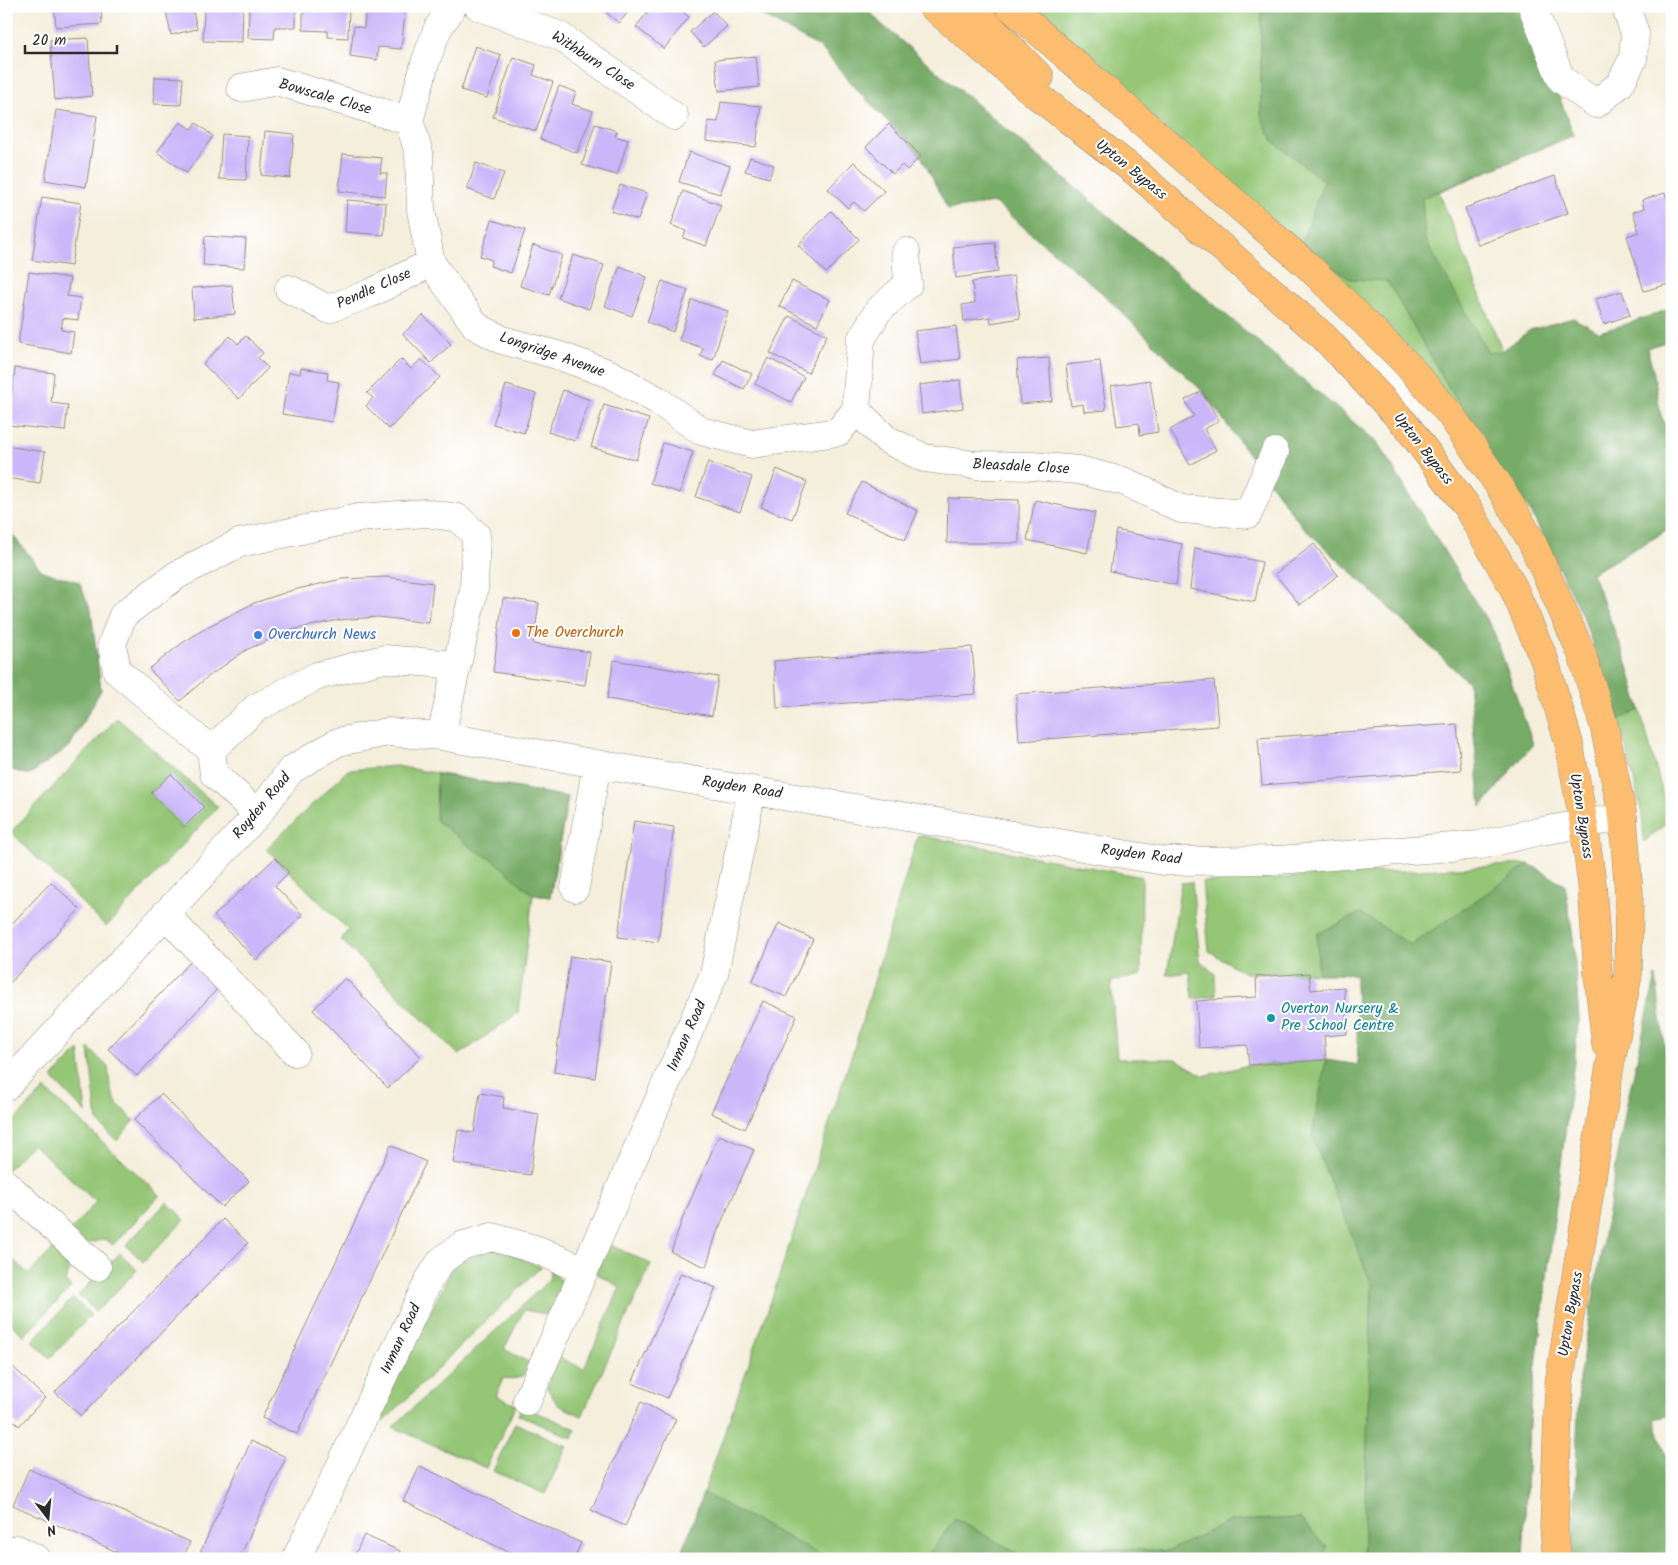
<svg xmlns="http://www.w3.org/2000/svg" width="1678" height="1565" font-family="Kalam,sans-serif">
	<rect width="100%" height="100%" fill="#fff"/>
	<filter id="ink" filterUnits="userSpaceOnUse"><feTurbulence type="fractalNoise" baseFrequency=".02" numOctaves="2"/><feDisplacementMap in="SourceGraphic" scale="10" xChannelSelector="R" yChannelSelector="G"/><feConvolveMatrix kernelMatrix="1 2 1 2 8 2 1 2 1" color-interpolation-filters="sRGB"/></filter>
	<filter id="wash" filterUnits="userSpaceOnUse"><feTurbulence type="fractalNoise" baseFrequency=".0096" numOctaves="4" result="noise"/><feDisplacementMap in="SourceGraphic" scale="20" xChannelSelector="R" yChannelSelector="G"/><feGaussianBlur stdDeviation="1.12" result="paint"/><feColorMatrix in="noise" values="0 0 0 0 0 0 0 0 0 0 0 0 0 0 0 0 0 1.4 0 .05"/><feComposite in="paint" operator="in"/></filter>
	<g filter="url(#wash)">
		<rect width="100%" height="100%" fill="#f4eedb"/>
		<!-- green -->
		<path fill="#94c676" stroke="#607850" d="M 1035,6 L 1523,6 L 1574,135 L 1439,192 L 1627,663 L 1670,820 L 1644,842 L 1642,814 L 1619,719 L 1583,617 L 1531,512 L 1406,344 L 1033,11 Z
			M 117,718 L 218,807 L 106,927 L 11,832 Z
			M 396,766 L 568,797 L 550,897 L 533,895 L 518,1013 L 459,1055 L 341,940 L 348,930 L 266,849 L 348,770 Z
			M 918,835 L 1142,877 L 1141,975 L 1111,982 L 1117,1059 L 1176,1059 L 1204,1076 L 1249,1065 L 1326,1060 L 1358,1065 L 1356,974 L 1245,973 L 1209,951 L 1202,882 L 1529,864 L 1565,885 L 1573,938 L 1579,1020 L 1529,1420 L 1523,1559 L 680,1559 L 770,1304 L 855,1045 Z
			M 1192,882 L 1200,961 L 1215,974 L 1216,996 L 1193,999 L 1190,972 L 1167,975 L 1181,883 Z
			M 89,1048 L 108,1067 L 110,1086 L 116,1102 L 134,1120 L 117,1141 L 97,1121 Z
			M 79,1050 L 86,1113 L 52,1078 Z
			M 45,1089 L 160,1195 L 113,1245 L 105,1239 L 87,1244 L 70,1231 L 96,1202 L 33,1144 L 6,1171 L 6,1129 Z
			M 167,1202 L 185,1220 L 143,1262 L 126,1245 Z
			M 606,1243 L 651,1264 L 582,1416 L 558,1405 L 547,1388 L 556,1356 L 584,1369 L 620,1287 L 596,1273 Z
			M 56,1246 L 70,1259 L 70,1270 L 65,1281 L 71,1287 L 24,1336 L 6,1319 L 6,1253 L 29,1274 Z
			M 497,1248 L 541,1267 L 383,1422 L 377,1418 L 455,1263 Z
			M 120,1253 L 137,1270 L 96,1312 L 78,1295 Z
			M 551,1270 C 572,1289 563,1294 552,1315 L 524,1310 L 504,1349 L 532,1364 C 524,1378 518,1380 503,1378 L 496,1396 L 516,1405 L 486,1468 L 393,1427 L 549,1280 Z
			M 73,1298 L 91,1315 L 50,1358 L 32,1341 Z
			M 522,1406 L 576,1429 L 572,1438 L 518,1415 Z
			M 515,1423 L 567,1446 L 545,1494 L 493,1471 Z"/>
		<!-- forest -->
		<path fill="#77ab67" stroke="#516b49" d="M 745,6 L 865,6 L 880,23 L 1377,442 L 1494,632 L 1533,744 L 1481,807 L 1469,683 L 1302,526 L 1202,391 L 1101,292 L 995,203 L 948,209 L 921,156 L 861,94 L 821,48 Z
			M 1258,6 L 1523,6 L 1574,135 L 1422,198 L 1425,239 L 1488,353 L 1502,351 L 1530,330 L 1573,318 L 1599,332 L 1627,324 L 1672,308 L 1672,340 L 1647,348 L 1654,374 L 1661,416 L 1672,435 L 1672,528 L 1592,573 L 1627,663 L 1640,710 L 1619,719 L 1583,617 L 1531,512 L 1487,453 L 1387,281 L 1350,279 L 1301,245 L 1324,181 L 1273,141 L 1261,116 L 1261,10 Z
			M 6,527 L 42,571 L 79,582 L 91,610 L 101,690 L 70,746 L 29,775 L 6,768 Z
			M 437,774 L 568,797 L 550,897 L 533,895 L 496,862 L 473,849 L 436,820 Z
			M 1529,864 L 1565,885 L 1573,938 L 1579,1020 L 1529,1420 L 1523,1559 L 1363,1559 L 1372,1285 L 1312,1137 L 1326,1060 L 1358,1065 L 1356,974 L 1318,974 L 1317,934 L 1360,913 L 1411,945 Z
			M 1656,976 L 1672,1111 L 1672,1415 L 1654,1419 L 1672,1473 L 1672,1559 L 1573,1559 L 1579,1379 L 1627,1103 Z
			M 703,1493 L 828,1559 L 680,1559 Z
			M 1300,1518 L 1327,1548 L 1322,1559 L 1030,1559 L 1083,1547 L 1168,1551 L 1231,1521 Z
			M 955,1519 L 1029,1559 L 925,1559 Z"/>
		<g id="blocks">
			<!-- building -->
			<path fill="#cab6f9" d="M 54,6 L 101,6 L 102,24 L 56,27 Z
				M 165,6 L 192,6 L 197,29 L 171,35 Z
				M 204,6 L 243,6 L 242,42 L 203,41 Z
				M 255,6 L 296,6 L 296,27 L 275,27 L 274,39 L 248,38 L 249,9 L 255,8 Z
				M 303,6 L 349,6 L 348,38 L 328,37 L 328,31 L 303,30 Z
				M 366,6 L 406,6 L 401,49 L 378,47 L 377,60 L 350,56 L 354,26 L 364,28 Z
				M 598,6 L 633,6 L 619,23 Z
				M 652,6 L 675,6 L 689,17 L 664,49 L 636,27 Z
				M 713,11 L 727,26 L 704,47 L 690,32 Z
				M 88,38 L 92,96 L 55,100 L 50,40 Z
				M 475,46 L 501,55 L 487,98 L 461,90 Z
				M 756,56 L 759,87 L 719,91 L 715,60 Z
				M 513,57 L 536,65 L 533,75 L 553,82 L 536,131 L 493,117 Z
				M 155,77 L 183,78 L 181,105 L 154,104 Z
				M 559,86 L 576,92 L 572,104 L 593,111 L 577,153 L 540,139 Z
				M 721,102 L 761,106 L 756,147 L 706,141 L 708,121 L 718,122 Z
				M 56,110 L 97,116 L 86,187 L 45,180 Z
				M 180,122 L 191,129 L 196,123 L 213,136 L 187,173 L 157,152 Z
				M 595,124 L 617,131 L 615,136 L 628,140 L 617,175 L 582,165 Z
				M 889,124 L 921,156 L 907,170 L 902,165 L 893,174 L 866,147 Z
				M 265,131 L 294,134 L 290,178 L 261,175 Z
				M 222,134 L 248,136 L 246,180 L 219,179 Z
				M 689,152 L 730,166 L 720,194 L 679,182 Z
				M 343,154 L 382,158 L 380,173 L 387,173 L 385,196 L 339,191 Z
				M 750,157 L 774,165 L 769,178 L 745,171 Z
				M 854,162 L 884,191 L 864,211 L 854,202 L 848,208 L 828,189 Z
				M 476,163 L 504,173 L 494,199 L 467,189 Z
				M 1555,176 L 1568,213 L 1478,245 L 1465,208 Z
				M 620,185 L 647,193 L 638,220 L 611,211 Z
				M 683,191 L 721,205 L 706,246 L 683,238 L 686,231 L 671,225 Z
				M 1665,193 L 1672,213 L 1672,283 L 1644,291 L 1627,236 L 1639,232 L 1633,212 L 1644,208 L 1642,200 Z
				M 42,197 L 81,203 L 71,266 L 32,260 Z
				M 347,200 L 386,203 L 384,235 L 345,232 Z
				M 831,211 L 859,239 L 826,273 L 798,245 Z
				M 492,220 L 525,230 L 511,273 L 490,266 L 492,260 L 480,256 Z
				M 205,236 L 246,239 L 244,268 L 203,265 Z
				M 995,243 L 998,272 L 956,278 L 953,247 Z
				M 533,245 L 562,255 L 549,295 L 520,286 Z
				M 573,255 L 604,265 L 589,309 L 558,298 Z
				M 620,266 L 647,277 L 632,316 L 605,306 Z
				M 29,272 L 70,278 L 67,296 L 81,298 L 78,320 L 63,318 L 61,330 L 74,332 L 71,353 L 18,344 Z
				M 1014,276 L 1020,318 L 991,323 L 990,317 L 964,321 L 962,305 L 975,303 L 972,282 Z
				M 662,281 L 688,290 L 673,332 L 647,322 Z
				M 792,281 L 830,300 L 817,325 L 779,306 Z
				M 232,285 L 235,314 L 194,318 L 192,288 Z
				M 1622,291 L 1630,315 L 1604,324 L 1596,299 Z
				M 692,300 L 728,311 L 713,360 L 700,356 L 703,348 L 679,340 Z
				M 423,315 L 451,344 L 431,363 L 403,334 Z
				M 789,316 L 827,335 L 808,373 L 770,353 Z
				M 956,326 L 960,359 L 920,364 L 915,331 Z
				M 230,336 L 238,344 L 246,336 L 263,353 L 258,358 L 268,368 L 239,399 L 203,364 Z
				M 768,358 L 804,377 L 791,402 L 755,384 Z
				M 1049,358 L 1052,401 L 1020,404 L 1017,360 Z
				M 401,359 L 411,369 L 421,359 L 440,377 L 389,429 L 366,406 L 373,398 L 367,393 Z
				M 723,360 L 752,374 L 744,389 L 715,375 Z
				M 1100,361 L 1106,410 L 1084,412 L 1083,404 L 1071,406 L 1066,365 Z
				M 15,368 L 54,373 L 51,403 L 68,405 L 65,431 L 8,425 Z
				M 301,368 L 328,372 L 327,380 L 339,382 L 332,422 L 282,414 L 289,372 L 300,374 Z
				M 960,380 L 963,408 L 922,414 L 919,385 Z
				M 1150,380 L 1158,432 L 1140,435 L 1139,423 L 1117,426 L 1111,386 Z
				M 506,385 L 536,394 L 524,433 L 493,424 Z
				M 563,390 L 590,400 L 575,441 L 548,432 Z
				M 1202,391 L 1219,421 L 1204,429 L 1216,450 L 1190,465 L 1170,430 L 1194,416 L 1185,400 Z
				M 604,405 L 649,419 L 636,460 L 591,447 Z
				M 663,443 L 693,452 L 680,493 L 650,483 Z
				M 6,446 L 45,452 L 40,483 L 6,478 Z
				M 708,462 L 752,477 L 740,512 L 696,497 Z
				M 777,469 L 807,482 L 792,519 L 761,507 Z
				M 862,482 L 918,511 L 905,540 L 845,513 Z
				M 948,498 L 1019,500 L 1019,543 L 947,543 Z
				M 1035,500 L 1095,513 L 1087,553 L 1027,540 Z
				M 1116,530 L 1182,544 L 1176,585 L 1110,571 Z
				M 1314,544 L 1338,575 L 1300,605 L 1275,574 Z
				M 1195,548 L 1262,562 L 1255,602 L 1190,589 Z
				M 386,577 L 433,583 L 429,623 L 378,617 L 338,620 L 292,630 L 246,650 L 205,679 L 180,701 L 149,669 L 181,644 L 209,626 L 254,603 L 293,590 L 342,579 Z
				M 503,598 L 539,603 L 533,644 L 590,652 L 585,685 L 493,672 Z
				M 972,647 L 976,694 L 777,708 L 774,661 Z
				M 614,660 L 718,677 L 712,716 L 607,699 Z
				M 1214,680 L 1218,726 L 1019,741 L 1016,694 Z
				M 1457,724 L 1461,770 L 1262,785 L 1258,738 Z
				M 171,774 L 204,807 L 184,827 L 151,793 Z
				M 634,821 L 674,827 L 658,942 L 618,937 Z
				M 275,858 L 289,872 L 275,886 L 303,915 L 256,960 L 214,916 Z
				M 51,882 L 80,909 L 6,987 L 6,930 Z
				M 779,923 L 813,939 L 786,997 L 752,982 Z
				M 570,956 L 611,962 L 595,1078 L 554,1072 Z
				M 191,961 L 219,987 L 137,1076 L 108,1049 Z
				M 1309,973 L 1311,990 L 1344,987 L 1347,1034 L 1324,1036 L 1326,1060 L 1249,1065 L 1247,1045 L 1199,1048 L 1196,1001 L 1257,997 L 1256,977 Z
				M 345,978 L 421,1057 L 388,1088 L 313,1010 Z
				M 763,1001 L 797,1016 L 745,1129 L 711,1113 Z
				M 480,1093 L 504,1097 L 503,1108 L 539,1114 L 530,1175 L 453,1163 L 458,1130 L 474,1133 Z
				M 161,1094 L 249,1181 L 222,1207 L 134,1120 Z
				M 719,1135 L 754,1150 L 717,1232 L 706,1267 L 671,1252 L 683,1217 Z
				M 391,1145 L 426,1162 L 297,1434 L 262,1418 Z
				M 223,1219 L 248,1243 L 81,1416 L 55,1392 Z
				M 681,1273 L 716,1288 L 667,1398 L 632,1383 Z
				M 6,1360 L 45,1398 L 19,1426 L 6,1413 Z
				M 641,1402 L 676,1419 L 625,1526 L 591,1510 Z
				M 251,1441 L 286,1457 L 239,1559 L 213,1559 L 200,1553 Z
				M 420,1466 L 581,1543 L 574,1559 L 523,1559 L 403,1501 Z
				M 29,1469 L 190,1542 L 183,1559 L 132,1559 L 13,1505 Z
				M 364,1535 L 400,1551 L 396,1559 L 353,1559 Z"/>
		</g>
	</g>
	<g filter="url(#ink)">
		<use href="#blocks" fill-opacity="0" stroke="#908c83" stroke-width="1"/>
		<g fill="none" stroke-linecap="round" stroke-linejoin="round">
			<defs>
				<path id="minor" d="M 453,6 L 438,28 L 426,60 L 409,121 L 419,153 L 421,210 L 431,263 L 476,326 L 502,340 L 557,355 L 610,374 L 657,400 L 701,431 L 752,444 L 838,432 L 856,410
					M 478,6 L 560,36 L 674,116
					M 1532,6 L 1561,79 L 1596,104 L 1620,84 L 1633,59 L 1635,33 L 1625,6
					M 241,88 L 277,81 L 409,121
					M 289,289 L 328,309 L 369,294 L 431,263
					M 856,410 L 886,439 L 924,458 L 976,465 L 1032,466 L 1079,470 L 1126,482 L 1181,509 L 1248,514 L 1275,452
					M 856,410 L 861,340 L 878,311 L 908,284 L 906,252
					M 211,750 L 117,671 L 112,644 L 123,615 L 177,575 L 239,543 L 358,518 L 426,513 L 458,518 L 476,535 L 474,589 L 457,665
					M 258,814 L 214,774 L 211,750 L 256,708 L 317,676 L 384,659 L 457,665 L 441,736
					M 575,888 L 597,764
					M 165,914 L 295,1052
					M 6,1087 L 258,814 L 291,770 L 338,742 L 388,732 L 441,736 L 597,764 L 1164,861 L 1278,860 L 1480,845 L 1536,832 L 1623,817
					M 6,1184 L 97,1267
					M 527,1401 L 714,974 L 752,790
					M 17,1549 L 37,1559
					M 296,1559 L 429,1280 L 441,1261 L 461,1246 L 492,1237 L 538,1250 L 583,1270"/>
				<path id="major" d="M 932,6 L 1034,93 L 1137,173 L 1324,337 L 1407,426 L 1467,507 L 1513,587 L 1544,659 L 1569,743 L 1584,825 L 1592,884 L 1598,974 L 1606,1045
					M 969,6 L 1040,77
					M 1009,6 L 1308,266 L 1405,362 L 1450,414 L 1500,487 L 1532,542 L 1581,652 L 1604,726 L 1623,817 L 1629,894 L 1628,975 L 1609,1071 L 1559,1383 L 1554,1527 L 1557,1559"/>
			</defs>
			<!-- minor casing -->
			<use href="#minor" stroke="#908c83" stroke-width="29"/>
			<!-- major casing -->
			<use href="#major" stroke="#908c83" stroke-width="29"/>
			<!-- minor -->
			<use href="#minor" stroke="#fff" stroke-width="28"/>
			<!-- major -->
			<use href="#major" stroke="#fcbd6f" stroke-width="28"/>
		</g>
	</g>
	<!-- markers -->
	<circle fill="#e8710a" stroke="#fff" stroke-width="2" cx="516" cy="633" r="5"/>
	<circle fill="#3f7fe0" stroke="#fff" stroke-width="2" cx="258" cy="635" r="5"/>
	<circle fill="#0f9aa8" stroke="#fff" stroke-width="2" cx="1271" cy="1018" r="5"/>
	<g text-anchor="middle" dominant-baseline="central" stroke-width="4" stroke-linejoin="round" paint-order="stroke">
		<!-- street labels -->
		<g font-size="15" fill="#2b2b2b" stroke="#fff">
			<text transform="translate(593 61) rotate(33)">Withburn Close</text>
			<text transform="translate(325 97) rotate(16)">Bowscale Close</text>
			<text transform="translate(1131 170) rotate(39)">Upton Bypass</text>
			<text transform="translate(374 289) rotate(-24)">Pendle Close</text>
			<text transform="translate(552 355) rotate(19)">Longridge Avenue</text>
			<text transform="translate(1423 449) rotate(52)">Upton Bypass</text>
			<text transform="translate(1021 467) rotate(3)">Bleasdale Close</text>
			<text transform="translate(742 788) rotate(9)">Royden Road</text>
			<text transform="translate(262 806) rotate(-50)">Royden Road</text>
			<text transform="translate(1581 816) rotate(81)">Upton Bypass</text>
			<text transform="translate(1141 855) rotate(7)">Royden Road</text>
			<text transform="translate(687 1036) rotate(-66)">Inman Road</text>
			<text transform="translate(1571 1314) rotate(-80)">Upton Bypass</text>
			<text transform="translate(401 1339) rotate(-65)">Inman Road</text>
		</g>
		<!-- food labels -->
		<g font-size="15" fill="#c56008" stroke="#fff" text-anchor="start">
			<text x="526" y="633">The Overchurch</text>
		</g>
		<!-- shop labels -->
		<g font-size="15" fill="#366cbe" stroke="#fff" text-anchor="start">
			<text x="268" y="635">Overchurch News</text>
		</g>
		<!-- culture labels -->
		<g font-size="15" fill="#0d838f" stroke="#fff" text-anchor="start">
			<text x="1281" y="1009">Overton Nursery &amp;<tspan x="1281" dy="17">Pre School Centre</tspan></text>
		</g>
	</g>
	<!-- margin -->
	<rect width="1678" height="1565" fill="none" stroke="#fff" stroke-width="25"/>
	<!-- north arrow -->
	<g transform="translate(48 1518) rotate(164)" stroke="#ffffff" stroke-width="4" paint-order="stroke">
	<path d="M0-4L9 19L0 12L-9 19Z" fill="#2b2b2b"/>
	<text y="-8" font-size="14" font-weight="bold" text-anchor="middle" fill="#2b2b2b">N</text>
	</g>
	<!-- scale -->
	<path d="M25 45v8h92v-8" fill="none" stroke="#2b2b2b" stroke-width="2.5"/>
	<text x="32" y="45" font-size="15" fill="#2b2b2b" stroke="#ffffff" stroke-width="4" paint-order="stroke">20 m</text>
</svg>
